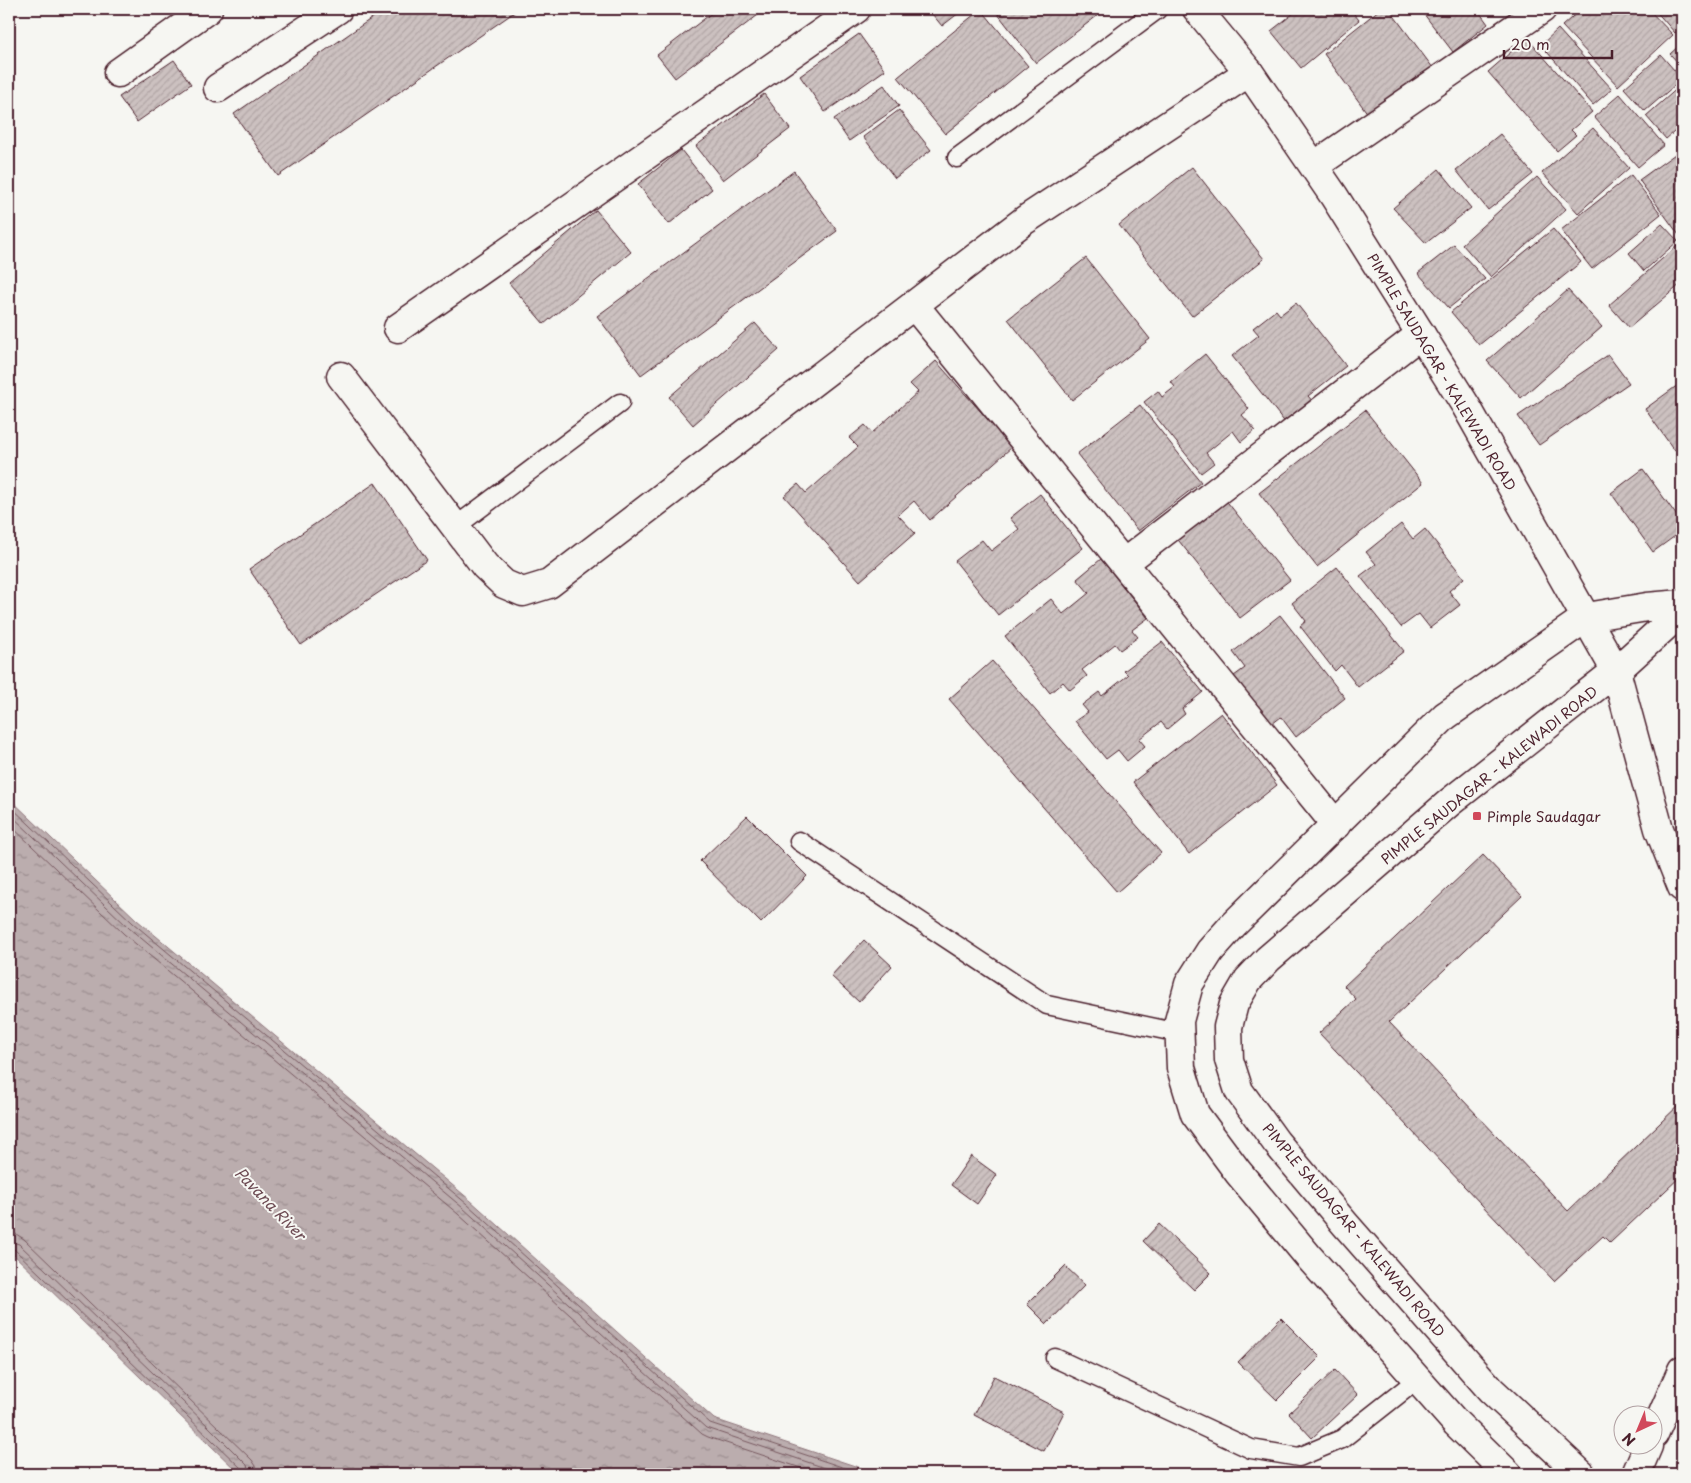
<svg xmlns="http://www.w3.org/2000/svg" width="1691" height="1483" font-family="'Playpen Sans',sans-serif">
	<defs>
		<pattern id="water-ripples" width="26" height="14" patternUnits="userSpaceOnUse" patternTransform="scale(1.25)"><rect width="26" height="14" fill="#bbadae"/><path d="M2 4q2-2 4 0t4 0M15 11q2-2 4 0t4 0" fill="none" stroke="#9a8c8e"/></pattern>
		<pattern id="building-hatch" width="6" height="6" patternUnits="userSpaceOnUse" patternTransform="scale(1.25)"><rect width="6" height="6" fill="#ccc1c0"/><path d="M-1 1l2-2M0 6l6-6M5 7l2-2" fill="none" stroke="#b1a5a5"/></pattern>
	</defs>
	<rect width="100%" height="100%" fill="#f6f6f2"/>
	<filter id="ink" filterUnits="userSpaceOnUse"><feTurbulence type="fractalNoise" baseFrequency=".02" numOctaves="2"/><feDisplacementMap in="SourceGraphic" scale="10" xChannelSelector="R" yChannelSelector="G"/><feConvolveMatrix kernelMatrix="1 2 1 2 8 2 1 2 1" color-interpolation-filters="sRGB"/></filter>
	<g filter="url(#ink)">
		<!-- water -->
		<path fill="url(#water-ripples)" stroke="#8e747a" d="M 9,798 L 137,920 L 470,1200 L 714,1419 L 879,1474 L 240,1474 L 9,1250 Z"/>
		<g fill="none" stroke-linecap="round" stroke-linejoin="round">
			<!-- shore -->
			<path stroke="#77585f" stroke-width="1" d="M 9,805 L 133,923 L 467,1204 L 710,1423 L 863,1474
				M 9,813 L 129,928 L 463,1208 L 706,1428 L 843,1474
				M 9,824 L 124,934 L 458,1214 L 702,1434 L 708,1437 L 819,1474
				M 9,1233 L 16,1234 L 24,1239 L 252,1460 L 256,1466 L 257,1474
				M 9,1241 L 19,1244 L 208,1426 L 247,1465 L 250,1474
				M 9,1247 L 14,1249 L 242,1469 L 243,1474"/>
		</g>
		<!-- building -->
		<path fill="url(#building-hatch)" stroke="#4a1f2b" d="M 385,9 L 519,9 L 278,176 L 234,114 Z
			M 717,9 L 766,9 L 675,78 L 657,55 Z
			M 928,9 L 964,9 L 942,26 Z
			M 981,9 L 1028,66 L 945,134 L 898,77 Z
			M 994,9 L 1106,9 L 1036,63 Z
			M 1299,9 L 1350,9 L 1359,20 L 1301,68 L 1271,31 Z
			M 1380,9 L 1389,9 L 1433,68 L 1371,118 L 1324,54 Z
			M 1420,9 L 1477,9 L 1488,24 L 1453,52 Z
			M 1581,9 L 1648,9 L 1673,35 L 1618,86 L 1562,26 Z
			M 1654,9 L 1682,9 L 1682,27 L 1675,33 Z
			M 1558,29 L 1612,89 L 1593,105 L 1541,45 Z
			M 859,34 L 885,70 L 825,112 L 800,76 Z
			M 1527,38 L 1592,112 L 1571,130 L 1576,135 L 1557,151 L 1488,72 Z
			M 1682,43 L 1682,67 L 1670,54 Z
			M 1661,55 L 1682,79 L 1645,111 L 1624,88 Z
			M 174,60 L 191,84 L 137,122 L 119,97 Z
			M 884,85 L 899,106 L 849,141 L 834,119 Z
			M 1680,86 L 1682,88 L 1682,125 L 1666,139 L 1646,116 Z
			M 764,94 L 790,129 L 723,180 L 696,146 Z
			M 1620,94 L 1664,145 L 1638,167 L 1594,117 Z
			M 899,110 L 931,150 L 895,178 L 863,137 Z
			M 1593,128 L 1629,168 L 1578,213 L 1542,173 Z
			M 1500,134 L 1533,174 L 1488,210 L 1456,170 Z
			M 1682,149 L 1682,232 L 1679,235 L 1639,180 Z
			M 681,150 L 712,189 L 669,224 L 638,184 Z
			M 1192,167 L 1264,259 L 1192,316 L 1119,225 Z
			M 1439,169 L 1471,208 L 1426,243 L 1393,208 Z
			M 794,171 L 837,231 L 641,375 L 597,316 Z
			M 1631,175 L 1661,214 L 1592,269 L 1561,230 Z
			M 1537,177 L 1566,209 L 1491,277 L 1462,244 Z
			M 596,210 L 631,252 L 544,324 L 509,283 Z
			M 1662,224 L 1678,241 L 1644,271 L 1629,253 Z
			M 1553,229 L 1581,262 L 1479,345 L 1451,312 Z
			M 1454,245 L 1485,279 L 1449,308 L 1418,273 Z
			M 1677,246 L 1682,252 L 1682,283 L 1629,328 L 1609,305 Z
			M 1086,258 L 1150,339 L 1072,400 L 1008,319 Z
			M 1568,290 L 1602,327 L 1521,398 L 1487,361 Z
			M 1296,303 L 1346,366 L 1308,396 L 1314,403 L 1287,425 L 1232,356 L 1259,335 L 1253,328 L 1276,310 L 1280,315 Z
			M 755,323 L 779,350 L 693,425 L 669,397 Z
			M 1205,354 L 1249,409 L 1242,415 L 1255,430 L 1241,442 L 1233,431 L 1206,453 L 1214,463 L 1201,473 L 1144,402 L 1158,391 L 1162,397 L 1175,387 L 1171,382 Z
			M 1608,355 L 1629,383 L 1539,445 L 1518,416 Z
			M 936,361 L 1012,447 L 930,520 L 914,501 L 898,515 L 915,533 L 860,581 L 784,496 L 798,484 L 806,493 L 858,447 L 849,438 L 865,425 L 872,433 L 918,392 L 910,384 Z
			M 1682,382 L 1682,444 L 1674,450 L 1645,409 Z
			M 1140,405 L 1201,482 L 1138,531 L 1077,454 Z
			M 1365,410 L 1423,483 L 1317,567 L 1259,493 Z
			M 1643,469 L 1682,523 L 1682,531 L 1653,552 L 1611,493 Z
			M 375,483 L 427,560 L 301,645 L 249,569 Z
			M 1040,494 L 1083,548 L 998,615 L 955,561 L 982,540 L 991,551 L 1019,529 L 1010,518 Z
			M 1224,498 L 1290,580 L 1240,618 L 1175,536 Z
			M 1401,524 L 1413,539 L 1425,529 L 1464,578 L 1449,591 L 1460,605 L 1430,628 L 1419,614 L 1401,627 L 1360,576 L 1376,564 L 1366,552 Z
			M 1101,559 L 1148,618 L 1132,630 L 1138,637 L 1120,650 L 1115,644 L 1082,670 L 1087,676 L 1070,690 L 1063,682 L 1050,693 L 1005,636 L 1051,599 L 1063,614 L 1089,593 L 1077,579 Z
			M 1337,567 L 1404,651 L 1358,687 L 1341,665 L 1335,671 L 1300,626 L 1306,621 L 1292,603 Z
			M 1280,615 L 1345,698 L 1296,737 L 1281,717 L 1272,724 L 1234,676 L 1245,668 L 1233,652 Z
			M 1162,642 L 1203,692 L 1182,709 L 1185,714 L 1167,729 L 1161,722 L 1139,739 L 1145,746 L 1127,761 L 1118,750 L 1106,759 L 1075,721 L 1088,712 L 1082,705 L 1099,692 L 1102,696 L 1128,675 L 1124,671 Z
			M 992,661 L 1161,853 L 1117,892 L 949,699 Z
			M 1221,713 L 1277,785 L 1189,854 L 1133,782 Z
			M 747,816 L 807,876 L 761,923 L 700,861 Z
			M 1483,855 L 1522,896 L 1389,1022 L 1568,1211 L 1682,1102 L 1682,1175 L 1610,1243 L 1603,1236 L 1554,1281 L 1319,1033 L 1356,999 L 1344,986 Z
			M 864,940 L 892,966 L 859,1002 L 831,976 Z
			M 971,1156 L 997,1175 L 977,1204 L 951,1185 Z
			M 1159,1224 L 1211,1273 L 1194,1290 L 1143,1241 Z
			M 1065,1266 L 1085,1285 L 1047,1324 L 1027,1304 Z
			M 1281,1318 L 1320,1357 L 1277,1400 L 1238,1362 Z
			M 1335,1370 L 1358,1395 L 1312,1438 L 1289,1413 Z
			M 994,1376 L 1064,1412 L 1044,1451 L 974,1415 Z"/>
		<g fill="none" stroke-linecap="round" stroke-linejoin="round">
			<defs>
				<path id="lane" d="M 957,158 L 1158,9
					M 455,527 L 620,403
					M 799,841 L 1047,1005 L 1179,1033
					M 1055,1358 L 1251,1449 L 1299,1457 L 1342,1439 L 1418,1379"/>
				<path id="street" d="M 118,73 L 208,9
					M 218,88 L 338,9
					M 1314,166 L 1542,9
					M 914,305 L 1336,825
					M 398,328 L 856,9
					M 341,376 L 485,566 L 504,584 L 523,592 L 549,584 L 1025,220 L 1249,72
					M 1124,563 L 1421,334
					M 1616,671 L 1659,829 L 1682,887
					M 1654,1434 L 1682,1370
					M 1636,1474 L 1648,1446"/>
				<path id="secondary" d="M 1508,1474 L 1456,1423 L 1308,1256 L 1238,1172 L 1195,1114 L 1181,1068 L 1179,1021 L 1189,984 L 1210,951 L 1234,924 L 1445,716 L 1587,617 L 1647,607 L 1682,604
					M 1581,1474 L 1491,1390 L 1345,1224 L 1276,1142 L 1239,1091 L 1229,1060 L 1228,1027 L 1234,1004 L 1248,980 L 1268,959 L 1450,802 L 1616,671 L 1682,611"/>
				<path id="primary" d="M 1197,9 L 1249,72 L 1334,196 L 1466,406 L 1616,671"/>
			</defs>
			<!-- lane casing -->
			<use href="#lane" stroke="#4a1f2b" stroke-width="21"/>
			<!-- street casing -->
			<use href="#street" stroke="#4a1f2b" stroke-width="31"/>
			<!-- secondary casing -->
			<use href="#secondary" stroke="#4a1f2b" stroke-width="31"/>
			<!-- primary casing -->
			<use href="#primary" stroke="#4a1f2b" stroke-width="31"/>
			<!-- lane -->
			<use href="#lane" stroke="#f6f6f2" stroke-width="18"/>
			<!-- street -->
			<use href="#street" stroke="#f6f6f2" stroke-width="28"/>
			<!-- secondary -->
			<use href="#secondary" stroke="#f6f6f2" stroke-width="28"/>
			<!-- primary -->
			<use href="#primary" stroke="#f6f6f2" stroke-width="28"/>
		</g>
	</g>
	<!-- markers -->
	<rect fill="#d1495b" stroke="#f6f6f2" stroke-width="2" x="1472" y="811" width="10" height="10" rx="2.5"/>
	<g text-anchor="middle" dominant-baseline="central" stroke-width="4" stroke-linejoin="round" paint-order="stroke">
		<!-- street labels -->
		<g font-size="14" fill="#4a1f2b" stroke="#f6f6f2">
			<text transform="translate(1442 372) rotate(59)">PIMPLE SAUDAGAR - KALEWADI ROAD</text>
			<text transform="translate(1489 775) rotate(-39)">PIMPLE SAUDAGAR - KALEWADI ROAD</text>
			<text transform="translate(1354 1230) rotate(50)">PIMPLE SAUDAGAR - KALEWADI ROAD</text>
		</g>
		<!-- poi labels -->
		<g font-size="14" fill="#4a1f2b" stroke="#f6f6f2" text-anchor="start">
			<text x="1487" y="816">Pimple Saudagar</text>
		</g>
		<!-- water labels -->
		<g font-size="15" font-style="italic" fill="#6c4a52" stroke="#f6f6f2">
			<text transform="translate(271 1203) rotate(46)">Pavana River</text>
		</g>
	</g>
	<!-- margin -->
	<rect width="1691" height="1483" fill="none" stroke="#f6f6f2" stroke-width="30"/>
	<rect x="15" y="15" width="1661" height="1453" fill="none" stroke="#4a1f2b" stroke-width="2" filter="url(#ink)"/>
	<!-- north arrow -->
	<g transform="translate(1638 1430) rotate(224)"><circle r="24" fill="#f6f6f2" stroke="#b1a0a2"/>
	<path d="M0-4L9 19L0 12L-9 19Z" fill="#d1495b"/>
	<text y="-8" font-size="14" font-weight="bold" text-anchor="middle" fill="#4a1f2b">N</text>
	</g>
	<!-- scale -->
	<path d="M1504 50v8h108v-8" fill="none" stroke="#4a1f2b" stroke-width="2.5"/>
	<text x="1511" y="50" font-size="15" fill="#4a1f2b" stroke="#f6f6f2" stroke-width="4" paint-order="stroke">20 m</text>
</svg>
